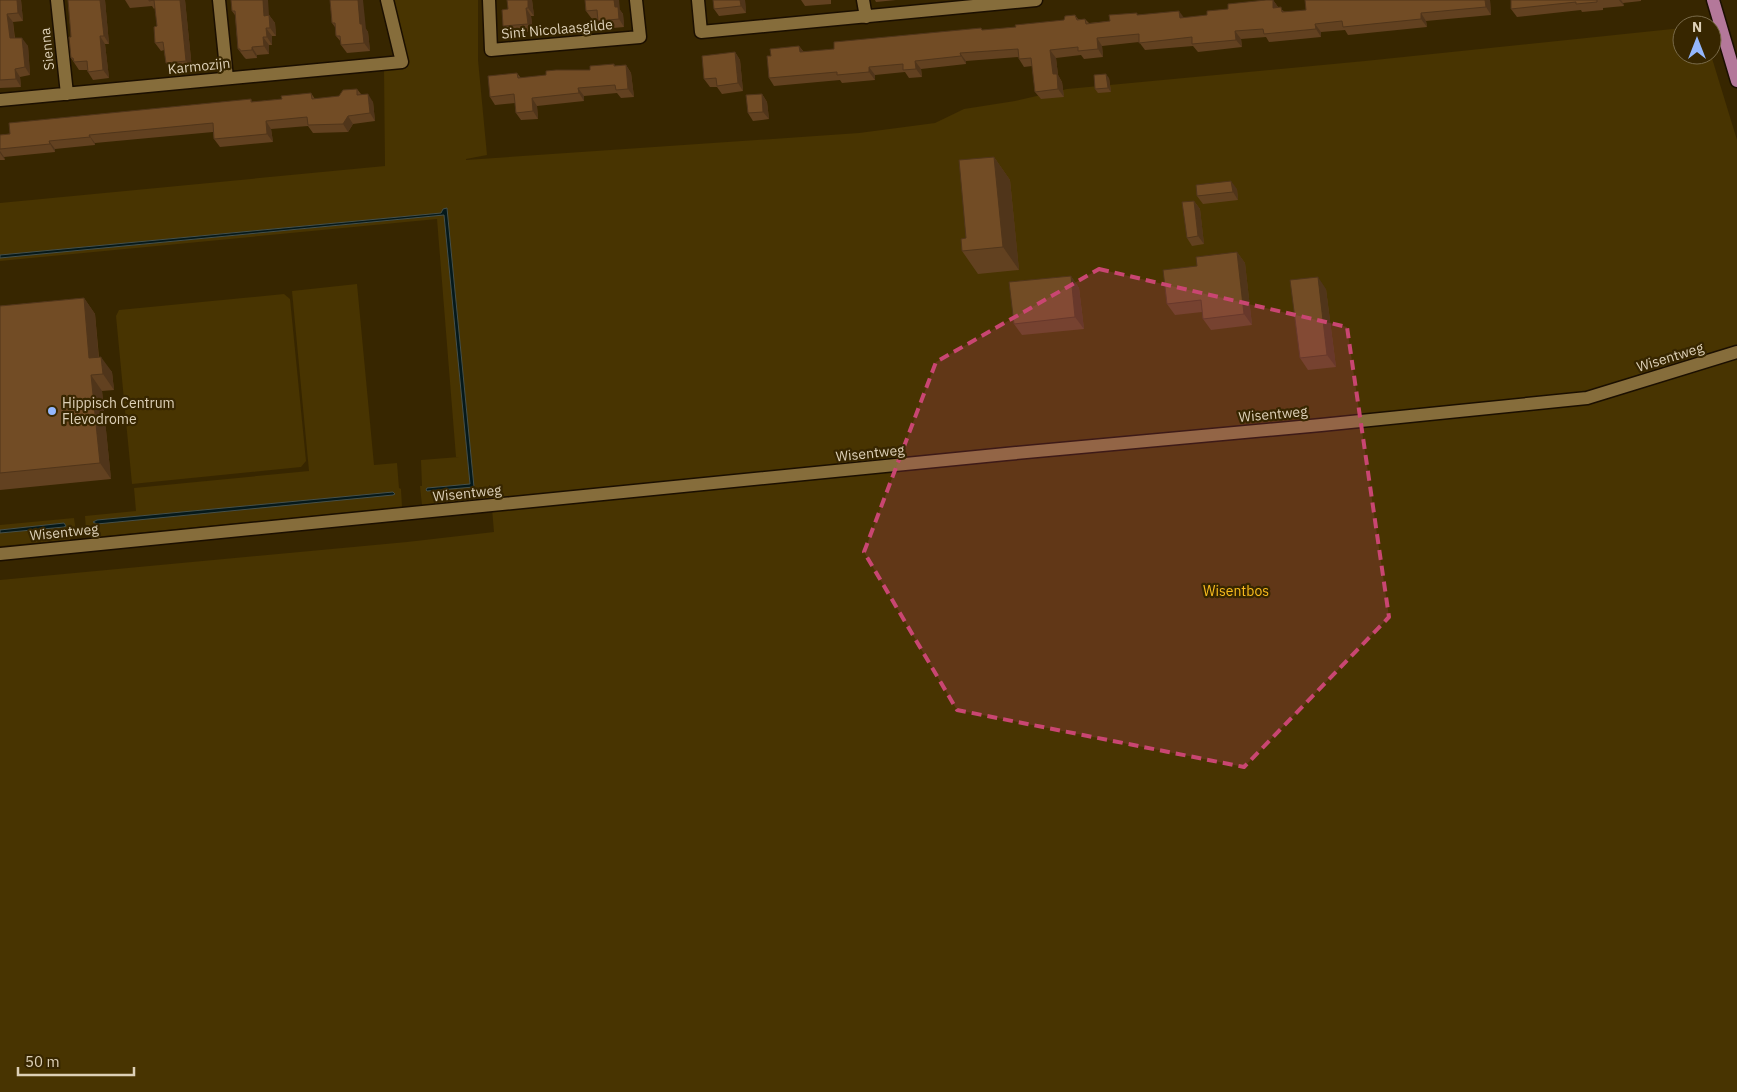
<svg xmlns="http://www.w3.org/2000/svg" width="1737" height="1092" font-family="'IBM Plex Sans',sans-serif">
	<rect width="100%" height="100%" fill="#372600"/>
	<!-- green -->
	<path fill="#483401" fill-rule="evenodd" d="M 393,0 L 478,0 L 478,60 L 487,155 L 466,159 L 466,160 L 859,133 L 935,123 L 964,109 L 1015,101 L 1067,89 L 1365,61 L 1682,28 L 1682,55 L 1711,55 L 1737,140 L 1737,1092 L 0,1092 L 0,580 L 407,542 L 494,532 L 490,485 L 489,485 L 490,499 L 422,505 L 420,486 L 422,486 L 421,460 L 459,457 L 456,457 L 437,219 L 0,261 L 0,258 L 444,215 L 470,484 L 427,488 L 474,487 L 447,208 L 443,209 L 442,213 L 0,255 L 0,203 L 385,166 L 384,68 L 407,65 Z
		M 357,284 L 374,465 L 397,463 L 399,488 L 401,489 L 402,507 L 94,537 L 86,530 L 85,516 L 136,511 L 134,488 L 309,471 L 292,291 ZM 394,492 L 97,524 L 93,522 L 97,520 Z
		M 284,294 L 290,299 L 306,461 L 301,467 L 132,484 L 116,316 L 119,310 Z
		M 74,518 L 76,532 L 70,540 L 0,546 L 0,533 L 65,527 L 64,523 L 0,530 L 0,525 Z"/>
	<!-- water -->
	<path fill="#05191b" stroke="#46504a" d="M 447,208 L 474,487 L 427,491 L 426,490 L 427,488 L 470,484 L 444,215 L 0,258 L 0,255 L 441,213 L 443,209 Z
		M 393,492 L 395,494 L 393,495 L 97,524 L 93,522 L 97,520 Z
		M 64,523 L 66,526 L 64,527 L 0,533 L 0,530 Z"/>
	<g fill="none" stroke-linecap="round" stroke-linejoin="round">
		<defs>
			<path id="minor" d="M 57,0 L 67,94
				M 219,0 L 227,78
				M 489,0 L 491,50 L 640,37 L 636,0
				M 698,0 L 701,32 L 1036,0
				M 863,0 L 866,17
				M 0,100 L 402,62 L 387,0
				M 0,554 L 1006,454 L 1321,425 L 1587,398 L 1737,352"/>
			<path id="major" d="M 1713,0 L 1737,81"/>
		</defs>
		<!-- minor casing -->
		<use href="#minor" stroke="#1b0f00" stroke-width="15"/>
		<!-- major casing -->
		<use href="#major" stroke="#1b0f00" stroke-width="15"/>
		<!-- minor -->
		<use href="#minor" stroke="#866d3b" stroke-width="12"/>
		<!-- major -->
		<use href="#major" stroke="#b4789a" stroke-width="12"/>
	</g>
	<!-- wall -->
	<path fill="#624120" d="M 0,0 L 21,0 L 23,21 L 13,22 L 15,38 L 28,46 L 30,75 L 20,77 L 21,87 L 0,88 Z
		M 68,0 L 105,0 L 109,44 L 105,44 L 109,78 L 93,80 L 88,72 L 87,70 L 79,70 L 71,58 L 71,37 Z
		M 125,0 L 185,0 L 192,69 L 171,71 L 166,63 L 164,50 L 161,51 L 155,43 L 157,26 L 155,8 L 154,9 L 152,6 L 130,8 Z
		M 231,0 L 269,15 L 275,23 L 276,36 L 272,36 L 272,45 L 269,45 L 269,54 L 257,55 L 257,58 L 246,59 L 244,57 L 238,49 L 235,15 L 232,11 Z
		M 330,0 L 366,29 L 368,32 L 370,51 L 347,53 L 341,45 L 341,42 L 336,36 L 335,27 L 332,23 Z
		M 532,0 L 534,16 L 531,16 L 533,31 L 508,34 L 503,26 L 508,9 Z
		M 585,0 L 620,10 L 623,14 L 624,27 L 603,29 L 598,21 L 598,19 L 592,19 L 586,11 Z
		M 745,0 L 746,13 L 719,16 L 714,9 Z
		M 801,0 L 831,0 L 831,4 L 805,6 Z
		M 875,0 L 896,0 L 876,2 Z
		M 1273,0 L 1278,7 L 1285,12 L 1490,0 L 1491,15 L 1426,21 L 1427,27 L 1348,35 L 1345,30 L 1321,32 L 1321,37 L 1269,42 L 1266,37 L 1241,39 L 1242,47 L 1198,52 L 1193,46 L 1145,50 L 1139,42 L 1102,46 L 1103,57 L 1084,59 L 1081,55 L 1056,58 L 1058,75 L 1062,82 L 1064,97 L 1041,99 L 1035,92 L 1032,66 L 1024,67 L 1019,59 L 1019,57 L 966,61 L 966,64 L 921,69 L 922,77 L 909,78 L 905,72 L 875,75 L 875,80 L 842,83 L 840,80 L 774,86 L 769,78 L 771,56 L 799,46 L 804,52 L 834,49 L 983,30 L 1016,27 L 1064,20 L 1075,15 L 1078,19 L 1085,19 L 1089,23 L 1110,21 L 1139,15 L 1184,18 L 1207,15 L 1228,9 Z
		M 1511,0 L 1641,0 L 1641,1 L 1623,3 L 1624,6 L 1603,8 L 1603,10 L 1582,12 L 1581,10 L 1517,17 L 1511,9 Z
		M 735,52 L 740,60 L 743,91 L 722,94 L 717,87 L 710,87 L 704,79 Z
		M 614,64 L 615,66 L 626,65 L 631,73 L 634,97 L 621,98 L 617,93 L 584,96 L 584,101 L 537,106 L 538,119 L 521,120 L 516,113 L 515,103 L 495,105 L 490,97 L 517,73 L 521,78 L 590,70 Z
		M 1109,78 L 1111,92 L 1098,93 L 1095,89 Z
		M 357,89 L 361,94 L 373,102 L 375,121 L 353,124 L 348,132 L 313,133 L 308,126 L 271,129 L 273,142 L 220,147 L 214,139 L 213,132 L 95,143 L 95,145 L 55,149 L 55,152 L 4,157 L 5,160 L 0,160 L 0,135 L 251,99 L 252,102 L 282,99 L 311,93 L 315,99 L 339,96 Z
		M 762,94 L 767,102 L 769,119 L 753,121 L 748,113 Z
		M 994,157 L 1010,180 L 1019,270 L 978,274 L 962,251 Z
		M 1237,189 L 1238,200 L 1203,204 L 1197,196 Z
		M 1194,201 L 1200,209 L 1204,244 L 1192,246 L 1187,238 Z
		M 1237,252 L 1245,263 L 1252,325 L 1211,330 L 1203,319 L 1202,312 L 1175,315 L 1167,304 L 1197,266 Z
		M 1071,276 L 1079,288 L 1084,329 L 1022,335 L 1014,324 Z
		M 1326,289 L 1336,367 L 1308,370 L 1300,358 Z
		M 84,298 L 95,314 L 99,357 L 112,372 L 114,390 L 102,391 L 111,479 L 0,490 L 0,306 Z"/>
	<!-- shaded-wall -->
	<path fill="#50351a" d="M 17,0 L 21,0 L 23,21 L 18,13 Z
		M 100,0 L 105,0 L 109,44 L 104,36 Z
		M 180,0 L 185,0 L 192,69 L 186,61 Z
		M 263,0 L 268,0 L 269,15 L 275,23 L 276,36 L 270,28 L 264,16 Z
		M 358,0 L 363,0 L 366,29 L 368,32 L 370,51 L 364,43 L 360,24 Z
		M 528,0 L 532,0 L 534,16 L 528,8 Z
		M 614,0 L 619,0 L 620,10 L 623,14 L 624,27 L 619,19 L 615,7 Z
		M 740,0 L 745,0 L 746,13 L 741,6 Z
		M 1273,0 L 1278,7 L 1273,8 Z
		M 1485,0 L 1490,0 L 1491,15 L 1486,7 Z
		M 1619,0 L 1621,0 L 1623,3 L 1624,6 Z
		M 526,8 L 531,16 L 533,31 L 528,24 Z
		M 1179,11 L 1185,19 L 1180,18 Z
		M 1421,13 L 1426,21 L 1427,27 L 1421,19 Z
		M 7,14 L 13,22 L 15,46 L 10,38 Z
		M 1315,24 L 1321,32 L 1321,37 L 1316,29 Z
		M 266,28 L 272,36 L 272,45 L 267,37 Z
		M 1235,31 L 1241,39 L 1242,47 L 1236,40 Z
		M 100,36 L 105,44 L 109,78 L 103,70 Z
		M 263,37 L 269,45 L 269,54 L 264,46 Z
		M 22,38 L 28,46 L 30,75 L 25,67 Z
		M 1097,38 L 1102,46 L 1103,57 L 1098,49 Z
		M 799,46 L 805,54 L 800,52 Z
		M 252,47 L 257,55 L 257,58 L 252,50 Z
		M 1050,50 L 1056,58 L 1058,75 L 1062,82 L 1064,97 L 1058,89 L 1053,74 Z
		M 735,52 L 740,60 L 743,91 L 738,83 Z
		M 960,53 L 966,61 L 966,64 L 961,56 Z
		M 915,61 L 921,69 L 922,77 L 916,69 Z
		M 626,65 L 631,73 L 634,97 L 628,89 Z
		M 869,67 L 875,75 L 875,80 L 869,72 Z
		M 15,69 L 20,77 L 21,87 L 16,79 Z
		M 1106,74 L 1109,78 L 1111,92 L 1108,88 Z
		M 578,88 L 584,96 L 584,101 L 579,93 Z
		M 368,94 L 373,102 L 375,121 L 370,113 Z
		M 762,94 L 767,102 L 769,119 L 763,112 Z
		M 532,98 L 537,106 L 538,119 L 533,111 Z
		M 348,116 L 353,124 L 348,132 L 343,124 Z
		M 266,121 L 271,129 L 273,142 L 267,134 Z
		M 89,135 L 95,143 L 95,145 L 90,137 Z
		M 49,141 L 55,149 L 55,152 L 50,144 Z
		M 0,151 L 4,157 L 5,160 L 0,153 Z
		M 994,157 L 1010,180 L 1019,270 L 1003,247 Z
		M 1231,181 L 1237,189 L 1238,200 L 1233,192 Z
		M 1194,201 L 1200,209 L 1204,244 L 1198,236 Z
		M 1237,252 L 1245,263 L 1252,325 L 1244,314 Z
		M 1071,276 L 1079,288 L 1084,329 L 1075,317 Z
		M 1318,277 L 1326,289 L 1336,367 L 1327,355 Z
		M 84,298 L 95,314 L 100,374 L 89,358 Z
		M 101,357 L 112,372 L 114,390 L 103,374 Z
		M 91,375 L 102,391 L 111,479 L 100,463 Z"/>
	<!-- building -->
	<path fill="#724c25" stroke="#50351a" d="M 0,0 L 17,0 L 18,13 L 7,14 L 10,38 L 22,38 L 25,67 L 15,69 L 16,79 L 0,80 Z
		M 68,0 L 100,0 L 104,36 L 100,36 L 103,70 L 88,72 L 87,61 L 74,62 L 73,58 L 71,58 L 69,37 L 71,37 Z
		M 149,0 L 180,0 L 186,61 L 166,63 L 163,42 L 155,43 L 154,27 L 157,26 L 154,0 L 149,1 Z
		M 231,0 L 263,0 L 264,16 L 269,15 L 270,28 L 266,28 L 267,37 L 263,37 L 264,46 L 252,47 L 252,50 L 240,51 L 240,49 L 238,49 L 235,11 L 232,11 Z
		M 330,0 L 358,0 L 360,24 L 362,24 L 364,43 L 341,45 L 340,36 L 336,36 L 335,23 L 332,23 Z
		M 507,0 L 528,0 L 528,8 L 526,8 L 528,24 L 503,26 L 502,10 L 508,9 Z
		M 585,0 L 614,0 L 615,7 L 618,7 L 619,19 L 598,21 L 597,10 L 586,11 Z
		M 713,0 L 740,0 L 741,6 L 714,9 Z
		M 1266,0 L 1273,0 L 1273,8 L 1281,7 L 1282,12 L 1306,10 L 1305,0 L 1485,0 L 1486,7 L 1421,13 L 1421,19 L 1343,27 L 1342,21 L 1315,24 L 1316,29 L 1264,34 L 1263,29 L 1235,31 L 1236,40 L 1192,44 L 1192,37 L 1139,43 L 1139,34 L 1097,38 L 1098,49 L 1078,51 L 1078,47 L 1050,50 L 1053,74 L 1057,74 L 1058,89 L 1035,92 L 1031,58 L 1019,59 L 1018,49 L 960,53 L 961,56 L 915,61 L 916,69 L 903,70 L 903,64 L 869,67 L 869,72 L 837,75 L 837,72 L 769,78 L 767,56 L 771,56 L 770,49 L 799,46 L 800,52 L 834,49 L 834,42 L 981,28 L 982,30 L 1016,27 L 1015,25 L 1064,20 L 1065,16 L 1075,15 L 1077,20 L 1085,19 L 1086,24 L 1110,21 L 1109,15 L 1137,13 L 1137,15 L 1179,11 L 1180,18 L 1207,15 L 1207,11 L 1228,9 L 1228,4 Z
		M 1511,0 L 1597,0 L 1597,2 L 1576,4 L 1576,2 L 1511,9 Z
		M 735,52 L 738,83 L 717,86 L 716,78 L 704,79 L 702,56 Z
		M 614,64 L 614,66 L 626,65 L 628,89 L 616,90 L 615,85 L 578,88 L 579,93 L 532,98 L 533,111 L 516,113 L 514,94 L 490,97 L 488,76 L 517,73 L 518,78 L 546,75 L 546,71 L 556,70 L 590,70 L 590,66 Z
		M 1106,74 L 1108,88 L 1095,89 L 1094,75 Z
		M 357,89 L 357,95 L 368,94 L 370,113 L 348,116 L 343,124 L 308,125 L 307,117 L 266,121 L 267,134 L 214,139 L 213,123 L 89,135 L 90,137 L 49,141 L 50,144 L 0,149 L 0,135 L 10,134 L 9,123 L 251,99 L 251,102 L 282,99 L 281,96 L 311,93 L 312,99 L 339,96 L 343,90 Z
		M 762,94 L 763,112 L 748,113 L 746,95 Z
		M 994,157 L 1003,247 L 962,251 L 961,239 L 966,238 L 959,160 Z
		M 1231,181 L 1233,192 L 1197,196 L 1196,185 Z
		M 1194,201 L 1198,236 L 1187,238 L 1182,202 Z
		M 1237,252 L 1244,314 L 1203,319 L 1201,300 L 1167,304 L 1163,270 L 1197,266 L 1196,257 Z
		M 1071,276 L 1075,317 L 1014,324 L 1009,282 Z
		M 1318,277 L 1327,355 L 1300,358 L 1290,280 Z
		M 84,298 L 89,358 L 101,357 L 103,374 L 91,375 L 100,463 L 0,473 L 0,306 Z"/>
	<!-- marked area -->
	<path fill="#c94672" fill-opacity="0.2" stroke="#c94672" stroke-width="4" stroke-dasharray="10 6" stroke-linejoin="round" d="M 1099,269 L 1347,327 L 1389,617 L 1244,767 L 957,710 L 864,552 L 936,362 Z"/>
	<!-- markers -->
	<circle fill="#94b7fd" stroke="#372600" stroke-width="2" cx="52" cy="411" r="5"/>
	<g text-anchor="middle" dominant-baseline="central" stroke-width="4.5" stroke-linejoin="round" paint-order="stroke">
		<!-- street labels -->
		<g font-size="14" fill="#ddd0b7" stroke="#372600">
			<text transform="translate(557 29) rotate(-5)">Sint Nicolaasgilde</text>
			<text transform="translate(47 49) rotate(-96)">Sienna</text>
			<text transform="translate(199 66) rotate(-6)">Karmozijn</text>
			<text transform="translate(1670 357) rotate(-17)">Wisentweg</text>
			<text transform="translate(1273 414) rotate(-5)">Wisentweg</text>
			<text transform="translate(870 453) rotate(-6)">Wisentweg</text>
			<text transform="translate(467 493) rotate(-6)">Wisentweg</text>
			<text transform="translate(64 532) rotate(-6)">Wisentweg</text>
		</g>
		<!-- poi labels -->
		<g font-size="14" fill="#ddd0b7" stroke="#372600" text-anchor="start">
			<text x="62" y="403">Hippisch Centrum<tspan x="62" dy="16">Flevodrome</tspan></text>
		</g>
		<!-- park labels -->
		<g font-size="14" fill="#f9bc1c" stroke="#372600">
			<text x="1236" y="591">Wisentbos</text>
		</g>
	</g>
	<!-- north arrow -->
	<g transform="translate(1697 40)"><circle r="24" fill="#372600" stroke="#796a49"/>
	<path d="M0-4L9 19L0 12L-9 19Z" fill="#94b7fd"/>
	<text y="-8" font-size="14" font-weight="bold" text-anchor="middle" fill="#ddd0b7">N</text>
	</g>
	<!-- scale -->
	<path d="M18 1067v8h116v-8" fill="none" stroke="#ddd0b7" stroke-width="2.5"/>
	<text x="25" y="1067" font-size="15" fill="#ddd0b7" stroke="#372600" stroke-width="4" paint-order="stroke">50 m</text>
</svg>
